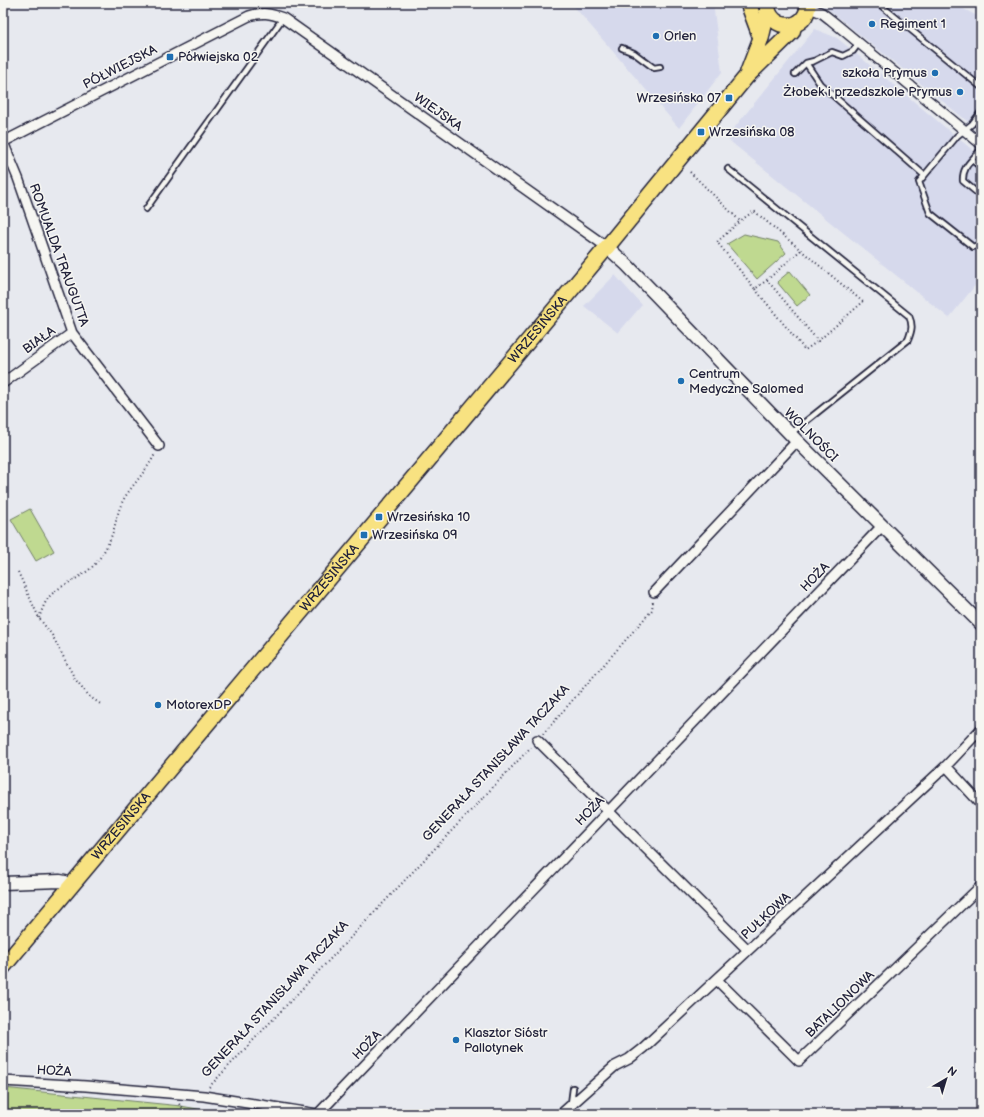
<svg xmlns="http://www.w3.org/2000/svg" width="984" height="1117" font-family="'Balsamiq Sans',sans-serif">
	<rect width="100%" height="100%" fill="#e7e9ef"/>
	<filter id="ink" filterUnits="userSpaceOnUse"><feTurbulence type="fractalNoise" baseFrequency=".025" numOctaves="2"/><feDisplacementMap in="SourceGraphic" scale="8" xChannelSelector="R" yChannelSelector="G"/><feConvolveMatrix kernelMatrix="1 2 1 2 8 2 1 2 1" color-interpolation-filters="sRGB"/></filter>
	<g filter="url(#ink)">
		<!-- built -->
		<path fill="#d6d9ec" d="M 571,3 L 713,3 L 722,72 L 679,128 Z
			M 832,3 L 952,3 L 981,18 L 981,123 L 977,129 L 828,9 Z
			M 815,29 L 837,38 L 981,157 L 981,278 L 949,318 L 726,138 Z
			M 615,275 L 642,305 L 618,333 L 584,306 Z"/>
		<!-- green -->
		<path fill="#bfd990" stroke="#707e66" d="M 744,234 L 778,242 L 786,253 L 757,279 L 727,244 Z
			M 790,271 L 810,295 L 797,306 L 777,282 Z
			M 30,509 L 54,551 L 36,561 L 11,519 Z
			M 3,1088 L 181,1106 L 225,1114 L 3,1114 Z"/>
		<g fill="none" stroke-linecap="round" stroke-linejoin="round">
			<defs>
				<path id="service" d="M 878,3 L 981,87
					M 622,48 L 634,53 L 654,68 L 660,67
					M 806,63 L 820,84 L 924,175
					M 795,74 L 806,63 L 814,61 L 832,52 L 843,56 L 853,51 L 859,43
					M 981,112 L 972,124 L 957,136 L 919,182 L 930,213 L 973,247 L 981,244
					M 981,149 C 973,160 962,166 963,181 L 981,196
					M 972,160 L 981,167
					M 728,169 L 909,316 C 913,325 912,330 908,340 L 790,434
					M 146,209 L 283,18
					M 571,1103 L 573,1088"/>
				<path id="minor" d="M 808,7 L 822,13 L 831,20 L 981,144
					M 3,142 L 249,16 C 262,12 270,13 283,18 L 607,247
					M 3,142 L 18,178 L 72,333 L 159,446
					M 3,383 L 72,333
					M 654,592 L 797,441
					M 537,740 L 748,950
					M 946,766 L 981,804
					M 717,980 L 799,1061 L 981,886
					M 3,1081 L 86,1086 L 204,1096 L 317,1114
					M 318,1114 L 882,526
					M 561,1114 L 615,1066 L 629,1059 L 643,1048 L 946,766 L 981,729"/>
				<path id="tertiary" d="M 607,247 L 627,265 L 797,441 L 981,624
					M 3,883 L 60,881 L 65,882 L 71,886"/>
				<g id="primary">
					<path d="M 748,3 L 761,38"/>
					<path d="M 767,4 C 769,33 809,32 808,3"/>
					<path d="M 748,72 L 761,38 L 768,9"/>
					<path id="s1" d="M 3,967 L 607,247 L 746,77 L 792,32 L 794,25"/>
				</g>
			</defs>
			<!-- service casing -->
			<use href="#service" stroke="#22223b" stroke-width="8"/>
			<!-- minor casing -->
			<use href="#minor" stroke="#22223b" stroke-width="12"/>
			<!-- tertiary casing -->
			<use href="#tertiary" stroke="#22223b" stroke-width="15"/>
			<!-- primary casing -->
			<use href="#primary" stroke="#22223b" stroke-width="18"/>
			<!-- path -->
			<path stroke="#22223b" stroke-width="2" stroke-dasharray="1 3" stroke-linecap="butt" d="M 690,172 L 740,221 L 754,211 L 863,302 L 818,341 L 767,280 L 755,289 L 717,242 L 740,221
				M 767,280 L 801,250
				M 755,289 L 805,350 L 818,341
				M 18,572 L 39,618 L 52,635 L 75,679 L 90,697 L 102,705
				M 39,618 C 42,610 45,600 52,594 C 65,582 83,578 95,564 C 103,555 109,543 113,532 C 117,519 118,509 125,497 C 135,482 147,470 155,454
				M 543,734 L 652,610 L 653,601
				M 209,1087 L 531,747
				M 179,1104 L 189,1114"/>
			<!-- service -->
			<use href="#service" stroke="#f6f6f2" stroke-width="4.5"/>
			<!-- minor -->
			<use href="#minor" stroke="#f6f6f2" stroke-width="9"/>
			<!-- tertiary -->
			<use href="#tertiary" stroke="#f6f6f2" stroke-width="12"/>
			<!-- primary -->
			<use href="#primary" stroke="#f8e281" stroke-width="15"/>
		</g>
	</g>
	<!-- markers -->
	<g fill="#1f6fb2" stroke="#f6f6f2" stroke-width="1.5">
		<circle cx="872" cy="24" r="4"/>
		<circle cx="656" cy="36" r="4"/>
		<rect x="166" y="53" width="8" height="8" rx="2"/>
		<circle cx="935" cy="73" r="4"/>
		<circle cx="960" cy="92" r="4"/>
		<rect x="725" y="94" width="8" height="8" rx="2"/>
		<rect x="697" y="128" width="8" height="8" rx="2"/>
		<circle cx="681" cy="381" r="4"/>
		<rect x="375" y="513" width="8" height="8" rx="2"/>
		<rect x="360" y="531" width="8" height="8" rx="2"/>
		<circle cx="158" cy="705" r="4"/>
		<circle cx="456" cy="1040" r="4"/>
	</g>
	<g text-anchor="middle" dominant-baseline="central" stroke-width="3" stroke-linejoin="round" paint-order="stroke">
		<!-- poi labels -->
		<g font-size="13" fill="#22223b" stroke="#f6f6f2" text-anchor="start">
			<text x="880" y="24">Regiment 1</text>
			<text x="664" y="36">Orlen</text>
			<text x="178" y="57">Półwiejska 02</text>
			<text x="927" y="73" text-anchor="end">szkoła Prymus</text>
			<text x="952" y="92" text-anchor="end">Żłobek i przedszkole Prymus</text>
			<text x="721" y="98" text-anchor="end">Wrzesińska 07</text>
			<text x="709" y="132">Wrzesińska 08</text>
			<text x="689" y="374">Centrum<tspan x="689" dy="15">Medyczne Salomed</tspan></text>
			<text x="387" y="517">Wrzesińska 10</text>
			<text x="372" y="535">Wrzesińska 09</text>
			<text x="166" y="705">MotorexDP</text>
			<text x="464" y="1033">Klasztor Sióstr<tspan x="464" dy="15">Pallotynek</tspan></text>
		</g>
		<!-- street labels -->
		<g font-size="13" fill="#22223b" stroke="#f6f6f2">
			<text transform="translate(120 67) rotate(-27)">PÓŁWIEJSKA</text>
			<text transform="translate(438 112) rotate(35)">WIEJSKA</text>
			<text transform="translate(59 255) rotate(70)">ROMUALDA TRAUGUTTA</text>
			<text stroke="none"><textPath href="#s1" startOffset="832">WRZESIŃSKA</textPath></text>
			<text transform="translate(39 340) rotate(-36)">BIAŁA</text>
			<text transform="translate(811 435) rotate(45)">WOLNOŚCI</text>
			<text transform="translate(815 577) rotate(-46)">HOŻA</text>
			<text stroke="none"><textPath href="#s1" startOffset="508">WRZESIŃSKA</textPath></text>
			<text transform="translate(496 763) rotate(-47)">GENERAŁA STANISŁAWA TACZAKA</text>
			<text transform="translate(590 811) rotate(-46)">HOŻA</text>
			<text stroke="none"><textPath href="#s1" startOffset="184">WRZESIŃSKA</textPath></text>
			<text transform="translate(766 916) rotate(-43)">PUŁKOWA</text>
			<text transform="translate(275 999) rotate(-47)">GENERAŁA STANISŁAWA TACZAKA</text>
			<text transform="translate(840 1004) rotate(-44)">BATALIONOWA</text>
			<text transform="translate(367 1045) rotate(-46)">HOŻA</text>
			<text transform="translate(54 1071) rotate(3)">HOŻA</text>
		</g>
	</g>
	<!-- margin -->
	<rect width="984" height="1117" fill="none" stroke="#f6f6f2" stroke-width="16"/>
	<rect x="8" y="8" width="968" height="1101" fill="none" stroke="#22223b" stroke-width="1.5" filter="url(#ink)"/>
	<!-- north arrow -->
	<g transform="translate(946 1079) rotate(38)" stroke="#f6f6f2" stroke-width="3" paint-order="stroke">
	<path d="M0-3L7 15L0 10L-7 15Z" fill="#22223b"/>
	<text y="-6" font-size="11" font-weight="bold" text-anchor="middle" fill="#22223b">N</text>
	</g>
</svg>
